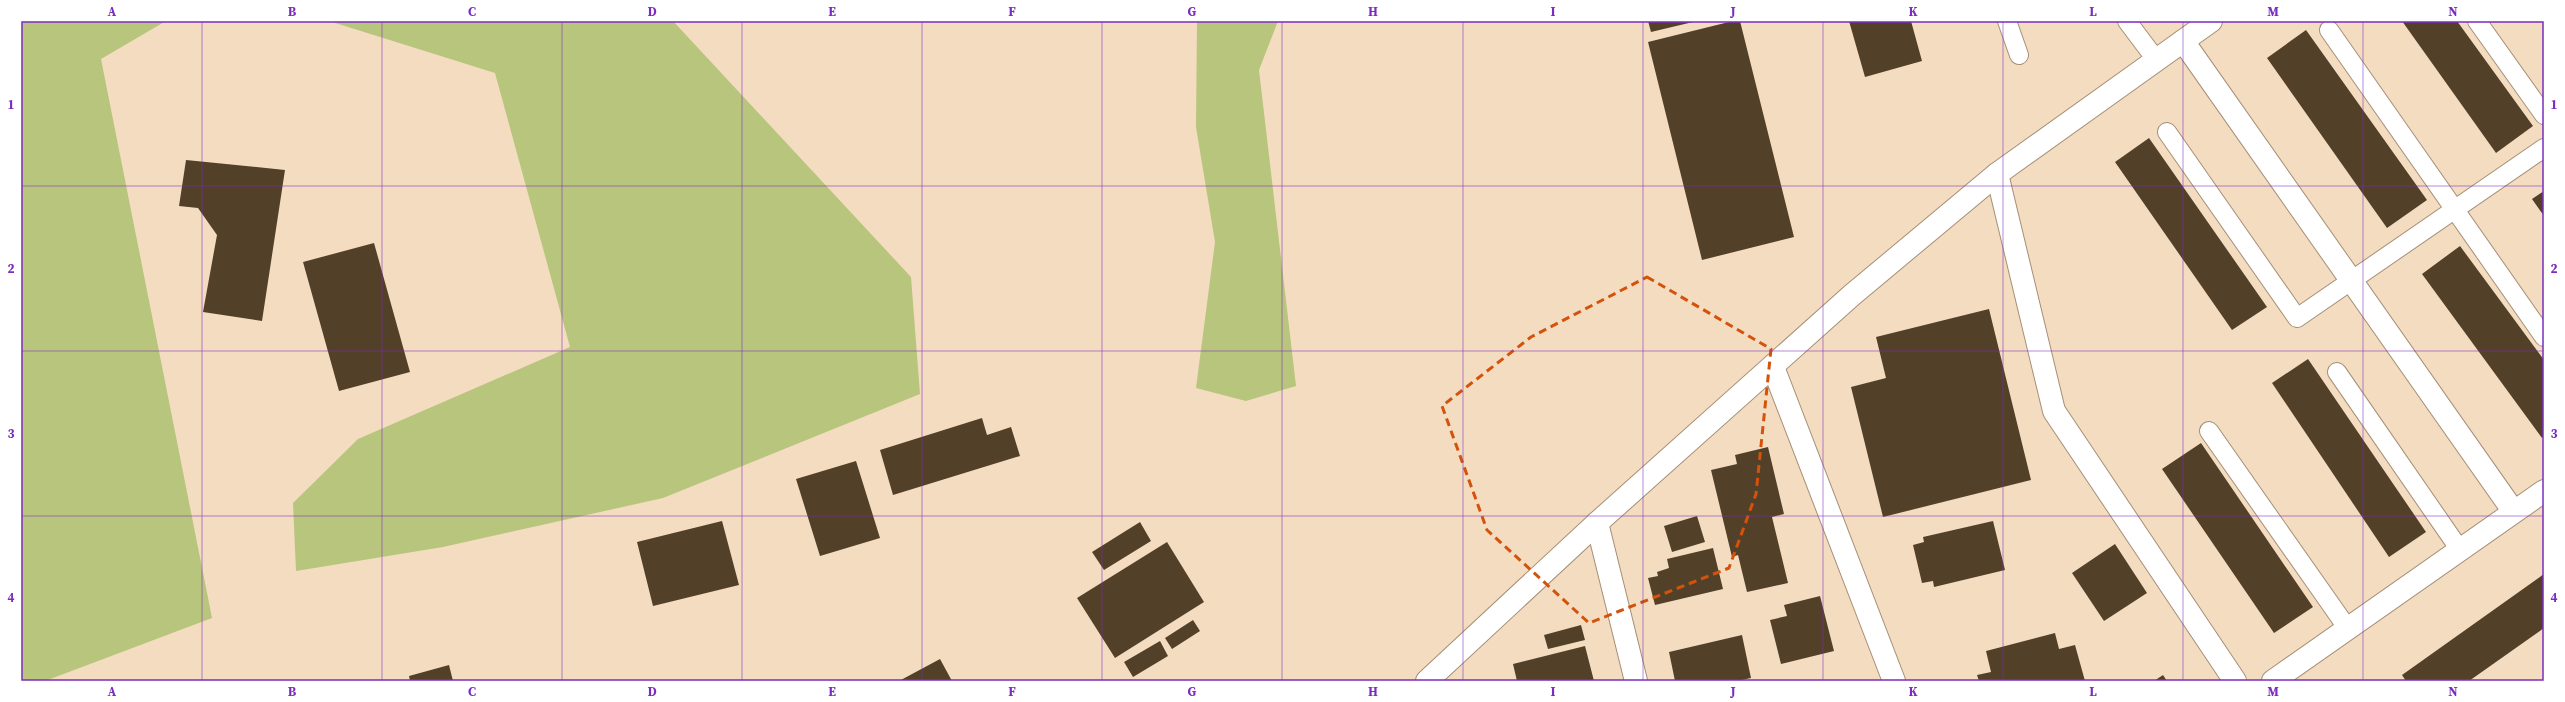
<svg xmlns="http://www.w3.org/2000/svg" width="2565" height="702" font-family="'Source Serif 4',serif">
	<rect width="100%" height="100%" fill="#f4dcc1"/>
	<!-- green -->
	<path fill="#b8c57c" d="M 21,21 L 166,21 L 101,59 L 212,618 L 45,681 L 21,681 Z
		M 329,21 L 673,21 L 911,277 L 920,394 L 663,498 L 443,547 L 296,571 L 293,503 L 358,439 L 570,347 L 495,73 Z
		M 1197,21 L 1278,21 L 1259,70 L 1296,386 L 1246,401 L 1196,388 L 1215,242 L 1196,127 Z"/>
	<!-- building -->
	<path fill="#534029" d="M 1648,21 L 1693,21 L 1693,22 L 1651,32 Z
		M 1733,21 L 1740,21 L 1794,237 L 1702,260 L 1648,42 Z
		M 1849,21 L 1911,21 L 1922,61 L 1865,77 Z
		M 2402,21 L 2457,21 L 2533,126 L 2496,153 Z
		M 2306,30 L 2427,200 L 2387,228 L 2267,58 Z
		M 2149,138 L 2267,307 L 2232,330 L 2115,162 Z
		M 186,160 L 285,170 L 262,321 L 203,312 L 217,235 L 198,208 L 179,206 Z
		M 2544,191 L 2544,216 L 2532,199 Z
		M 374,243 L 410,372 L 339,391 L 303,262 Z
		M 2460,246 L 2544,360 L 2544,436 L 2542,438 L 2422,274 Z
		M 1989,309 L 2031,480 L 1883,517 L 1851,387 L 1886,378 L 1876,337 Z
		M 2308,359 L 2426,532 L 2389,557 L 2272,383 Z
		M 982,418 L 987,435 L 1011,427 L 1020,456 L 893,495 L 880,450 Z
		M 2201,443 L 2313,607 L 2274,633 L 2162,469 Z
		M 1768,447 L 1784,514 L 1772,517 L 1788,583 L 1747,592 L 1738,555 L 1732,557 L 1711,470 L 1737,464 L 1735,455 Z
		M 856,461 L 880,538 L 820,556 L 796,479 Z
		M 1697,516 L 1705,542 L 1672,552 L 1664,526 Z
		M 722,521 L 739,585 L 653,606 L 637,542 Z
		M 1993,521 L 2005,570 L 1934,587 L 1933,581 L 1922,583 L 1913,545 L 1924,542 L 1923,537 Z
		M 1140,522 L 1151,541 L 1104,570 L 1092,552 Z
		M 1167,542 L 1204,602 L 1115,658 L 1077,598 Z
		M 2115,544 L 2147,593 L 2104,621 L 2072,573 Z
		M 1713,548 L 1723,589 L 1655,605 L 1648,578 L 1658,576 L 1657,572 L 1669,568 L 1667,559 Z
		M 2544,574 L 2544,628 L 2469,681 L 2406,681 L 2402,675 Z
		M 1820,596 L 1834,651 L 1781,664 L 1770,620 L 1787,616 L 1784,605 Z
		M 1193,620 L 1200,631 L 1172,649 L 1165,638 Z
		M 1581,625 L 1585,640 L 1548,649 L 1544,635 Z
		M 2055,633 L 2059,649 L 2075,645 L 2085,681 L 1979,681 L 1977,675 L 1991,672 L 1986,651 Z
		M 1742,635 L 1751,678 L 1737,681 L 1675,681 L 1669,652 Z
		M 1160,641 L 1168,656 L 1133,677 L 1124,662 Z
		M 1585,646 L 1594,681 L 1517,681 L 1513,664 Z
		M 940,659 L 952,681 L 899,681 Z
		M 449,665 L 453,681 L 410,681 L 409,676 Z
		M 2163,675 L 2167,681 L 2154,681 Z"/>
	<g fill="none" stroke-linecap="round" stroke-linejoin="round">
		<defs>
			<path id="service" d="M 2007,21 L 2019,55
				M 2127,21 L 2157,61
				M 2477,21 L 2544,115
				M 2329,30 L 2544,337
				M 2167,132 L 2297,318 L 2544,148
				M 2337,372 L 2460,550
				M 2209,431 L 2348,629"/>
			<path id="minor" d="M 2183,41 L 2514,512
				M 1997,174 L 2054,411 L 2235,681
				M 1773,367 L 1894,681
				M 1597,523 L 1636,681
				M 2273,681 L 2544,491"/>
			<path id="tertiary" d="M 1427,681 L 1597,523 L 1852,295 L 1997,174 L 2211,21"/>
		</defs>
		<!-- service casing -->
		<use href="#service" stroke="#a58f76" stroke-width="20"/>
		<!-- minor casing -->
		<use href="#minor" stroke="#a58f76" stroke-width="24"/>
		<!-- tertiary casing -->
		<use href="#tertiary" stroke="#a58f76" stroke-width="24"/>
		<!-- service -->
		<use href="#service" stroke="#fff" stroke-width="18"/>
		<!-- minor -->
		<use href="#minor" stroke="#fff" stroke-width="22"/>
		<!-- tertiary -->
		<use href="#tertiary" stroke="#fff" stroke-width="22"/>
	</g>
	<!-- marked area -->
	<path fill="none" stroke="#d4530c" stroke-width="3" stroke-dasharray="8 5" stroke-linejoin="round" d="M 1647,277 L 1771,349 L 1756,494 L 1729,568 L 1589,623 L 1487,530 L 1442,406 L 1531,337 Z"/>
	<!-- grid -->
	<path fill="none" stroke="#7b2cbf" stroke-width="1" stroke-opacity="0.55" d="M 202,21 L 202,681M 382,21 L 382,681M 562,21 L 562,681M 742,21 L 742,681M 922,21 L 922,681M 1102,21 L 1102,681M 1282,21 L 1282,681M 1463,21 L 1463,681M 1643,21 L 1643,681M 1823,21 L 1823,681M 2003,21 L 2003,681M 2183,21 L 2183,681M 2363,21 L 2363,681M 21,186 L 2544,186M 21,351 L 2544,351M 21,516 L 2544,516"/>
	<!-- border -->
	<rect width="2565" height="702" fill="none" stroke="#ffffff" stroke-width="44"/>
	<rect x="22" y="22" width="2521" height="658" fill="none" stroke="#7b2cbf" stroke-width="1.5"/>
	<g font-size="13" text-anchor="middle" font-weight="bold" fill="#7b2cbf">
		<text x="112" y="16">A</text>
		<text x="292" y="16">B</text>
		<text x="472" y="16">C</text>
		<text x="652" y="16">D</text>
		<text x="832" y="16">E</text>
		<text x="1012" y="16">F</text>
		<text x="1192" y="16">G</text>
		<text x="1373" y="16">H</text>
		<text x="1553" y="16">I</text>
		<text x="1733" y="16">J</text>
		<text x="1913" y="16">K</text>
		<text x="2093" y="16">L</text>
		<text x="2273" y="16">M</text>
		<text x="2453" y="16">N</text>
		<text x="11" y="109">1</text>
		<text x="2554" y="109">1</text>
		<text x="11" y="273">2</text>
		<text x="2554" y="273">2</text>
		<text x="11" y="438">3</text>
		<text x="2554" y="438">3</text>
		<text x="11" y="602">4</text>
		<text x="2554" y="602">4</text>
		<text x="112" y="696">A</text>
		<text x="292" y="696">B</text>
		<text x="472" y="696">C</text>
		<text x="652" y="696">D</text>
		<text x="832" y="696">E</text>
		<text x="1012" y="696">F</text>
		<text x="1192" y="696">G</text>
		<text x="1373" y="696">H</text>
		<text x="1553" y="696">I</text>
		<text x="1733" y="696">J</text>
		<text x="1913" y="696">K</text>
		<text x="2093" y="696">L</text>
		<text x="2273" y="696">M</text>
		<text x="2453" y="696">N</text>
	</g>
</svg>
